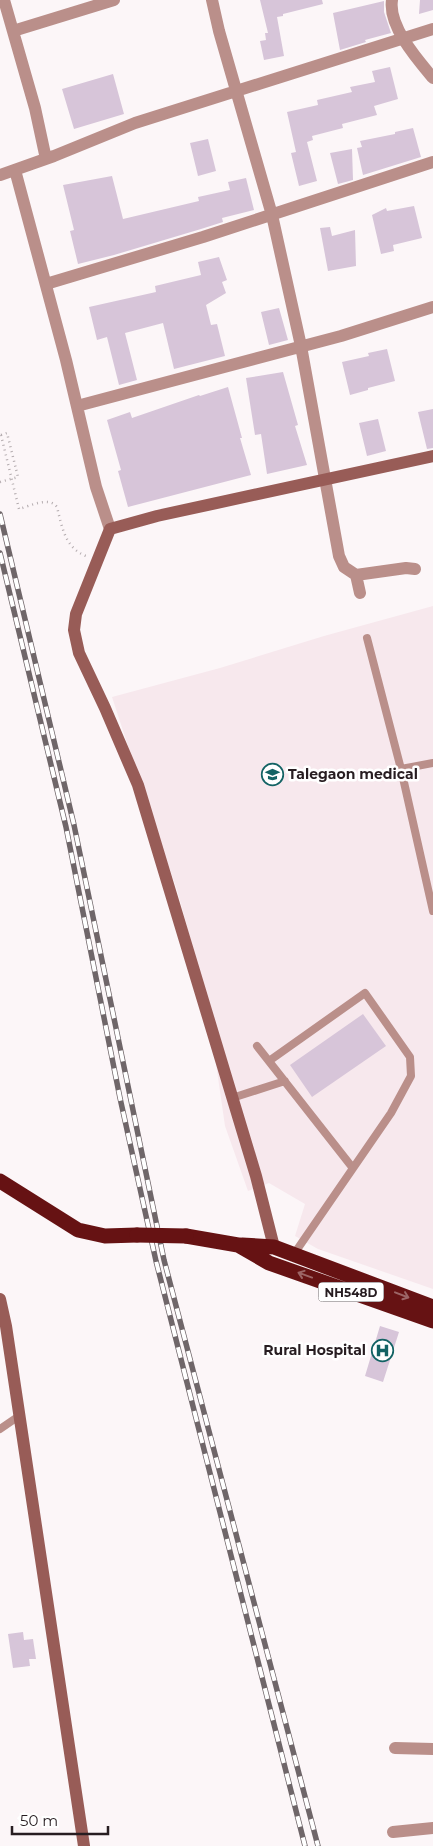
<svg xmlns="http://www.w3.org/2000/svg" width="433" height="1846" font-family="Montserrat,sans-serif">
	<rect width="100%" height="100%" fill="#fcf6f8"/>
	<!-- built -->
	<path fill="#f7e8ed" d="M 433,606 L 433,1289 L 318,1249 L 295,1236 L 305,1204 L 269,1183 L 248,1191 L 225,1126 L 213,1043 L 198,966 L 177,890 L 145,798 L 112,697 L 220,668 L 324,636 Z"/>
	<!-- building -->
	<path fill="#d7c5d9" d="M 260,0 L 322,0 L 323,4 L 283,14 L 283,16 L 277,17 L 284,56 L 264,60 L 260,41 L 266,40 L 265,33 L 268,33 Z
		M 420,0 L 433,0 L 433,10 L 419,14 Z
		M 384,1 L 384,12 L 391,33 L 365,40 L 366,42 L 340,50 L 333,13 Z
		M 390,67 L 398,99 L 374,106 L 377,115 L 342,124 L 343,128 L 312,136 L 313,140 L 307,142 L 317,181 L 299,186 L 291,153 L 296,152 L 287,112 L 318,105 L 317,100 L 352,92 L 350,87 L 375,82 L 372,71 Z
		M 113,74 L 124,114 L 74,129 L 62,89 Z
		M 413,128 L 421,157 L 363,175 L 357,148 L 362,147 L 360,141 L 395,134 L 395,132 Z
		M 208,139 L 216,171 L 198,176 L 190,143 Z
		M 352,149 L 353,180 L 338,184 L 330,153 Z
		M 112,176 L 123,219 L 199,201 L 198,197 L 230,190 L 228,182 L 246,178 L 254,210 L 222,218 L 223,222 L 201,229 L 114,255 L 78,264 L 70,231 L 74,230 L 63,185 Z
		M 414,206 L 422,238 L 393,245 L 394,251 L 381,254 L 372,215 L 386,208 L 387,211 Z
		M 330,227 L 332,236 L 355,230 L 356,266 L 328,271 L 320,228 Z
		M 219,257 L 227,280 L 222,282 L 226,293 L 206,305 L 211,325 L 217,324 L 225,356 L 174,369 L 163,323 L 125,333 L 137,380 L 119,385 L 107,337 L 97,340 L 89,307 L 156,292 L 155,286 L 201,275 L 198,262 Z
		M 279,308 L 288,340 L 269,345 L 261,312 Z
		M 387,349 L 395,381 L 368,388 L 368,390 L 350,395 L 342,362 L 369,356 L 368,353 Z
		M 283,372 L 298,425 L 295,426 L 307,465 L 267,474 L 261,434 L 255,435 L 246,378 Z
		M 228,387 L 242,438 L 240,438 L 251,475 L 128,507 L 118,471 L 121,470 L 107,420 L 130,412 L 132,418 L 199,395 L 200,396 Z
		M 433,409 L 433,448 L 427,449 L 418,412 Z
		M 378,419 L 386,451 L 367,456 L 359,423 Z
		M 363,1014 L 386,1046 L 312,1097 L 290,1065 Z
		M 380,1326 L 399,1332 L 383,1382 L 365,1376 Z
		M 23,1632 L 24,1640 L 33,1639 L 36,1659 L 29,1659 L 30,1666 L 13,1668 L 8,1634 Z"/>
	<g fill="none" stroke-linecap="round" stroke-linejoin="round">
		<!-- path -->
		<path stroke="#b4acaf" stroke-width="2.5" stroke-dasharray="1 4" stroke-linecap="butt" d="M 1,435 L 19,509 C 30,506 49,496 57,507 C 62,527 65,548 86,556
			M 1,435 L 7,433 L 16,469"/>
		<!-- lane -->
		<path stroke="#ba8f8a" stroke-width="8" d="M 367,638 L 401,769 L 433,911
			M 401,769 L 433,763
			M 257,1046 L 352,1167
			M 269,1061 L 365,993 L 410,1057 L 411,1076 L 391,1113 L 294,1254
			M 232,1098 L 285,1081
			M 0,1429 L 19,1416"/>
		<!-- street -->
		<path stroke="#ba8f8a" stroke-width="12" d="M 4,0 L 35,108 L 46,159
			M 212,0 L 219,31 L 272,215 L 301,346 L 339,556 L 344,567 L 356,575 L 406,568 L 415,569
			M 392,0 C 388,26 417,59 433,78
			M 13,31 L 114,0
			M 15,170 L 66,360 L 96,487 L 110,529
			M 0,175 L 54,156 L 135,123 L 433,29
			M 46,284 L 203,237 L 433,162
			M 77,406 L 341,336 L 433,307
			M 356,575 L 360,593
			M 395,1748 L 433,1749
			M 393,1832 L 433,1828"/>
		<!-- secondary -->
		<path stroke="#985c57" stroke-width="12" d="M 274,1247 L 256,1176 L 138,785 L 105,708 L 79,653 L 74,630 L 76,614 L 110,529 L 157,516 L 433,456
			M 0,1299 L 6,1326 L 84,1846"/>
		<!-- highway -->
		<path stroke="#661213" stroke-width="15" d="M 0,1181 L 78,1230 L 105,1236 L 137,1235
			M 186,1236 L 238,1245 L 269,1263 L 433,1321
			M 242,1245 L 274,1247 L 433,1307"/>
		<defs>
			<path id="rail" d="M 0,514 L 74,825 L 164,1260 L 318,1846
				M 0,553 L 66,827 L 120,1098 L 156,1261 L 305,1846"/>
		</defs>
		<!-- rail casing -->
		<use href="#rail" stroke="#6f6669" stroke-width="5.5"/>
		<!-- rail -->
		<use href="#rail" stroke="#fff" stroke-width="4" stroke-dasharray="11" stroke-linecap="butt"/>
		<!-- path-bridge -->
		<path stroke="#b4acaf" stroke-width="2.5" stroke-dasharray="1 4" stroke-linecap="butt" d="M 0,482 L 18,477 L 16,469"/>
		<!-- highway-bridge -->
		<path stroke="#661213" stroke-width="15" d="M 137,1235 L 186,1236"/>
	</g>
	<!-- one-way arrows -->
	<defs><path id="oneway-shaft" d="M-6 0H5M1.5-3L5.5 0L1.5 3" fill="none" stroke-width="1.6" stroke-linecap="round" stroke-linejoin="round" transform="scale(1.25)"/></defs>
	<g stroke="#9c6566">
		<use href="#oneway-shaft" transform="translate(305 1275) rotate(-160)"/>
		<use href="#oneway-shaft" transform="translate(402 1295) rotate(21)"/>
	</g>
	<!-- icons -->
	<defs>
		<symbol id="university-ring" viewBox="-11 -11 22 22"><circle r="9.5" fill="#fff" stroke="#136364" stroke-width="1.5"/><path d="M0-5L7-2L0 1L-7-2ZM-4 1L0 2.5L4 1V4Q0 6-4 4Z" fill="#136364"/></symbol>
		<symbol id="hospital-ring" viewBox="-11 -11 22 22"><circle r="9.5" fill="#fff" stroke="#136364" stroke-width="1.5"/><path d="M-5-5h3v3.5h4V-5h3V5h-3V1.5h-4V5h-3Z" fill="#136364"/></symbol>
	</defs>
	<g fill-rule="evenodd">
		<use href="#university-ring" x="260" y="762" width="25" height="25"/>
		<use href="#hospital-ring" x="370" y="1338" width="25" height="25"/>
	</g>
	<g text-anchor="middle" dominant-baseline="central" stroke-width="5" stroke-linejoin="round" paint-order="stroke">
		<!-- shield labels -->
		<rect fill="#fff" stroke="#686164" stroke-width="1" x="318.5" y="1282.5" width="65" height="19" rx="4"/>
		<g font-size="12" font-weight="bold" fill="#271d21">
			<text x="351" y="1292">NH548D</text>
		</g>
		<!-- poi labels -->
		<g font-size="14" font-weight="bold" fill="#271d21" stroke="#fff" text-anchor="start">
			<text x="288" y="774">Talegaon medical</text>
			<text x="366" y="1350" text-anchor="end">Rural Hospital</text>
		</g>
	</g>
	<!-- scale -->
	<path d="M12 1826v8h96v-8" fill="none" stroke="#271d21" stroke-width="2.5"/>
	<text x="20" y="1826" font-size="15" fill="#271d21" stroke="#ffffff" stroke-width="4" paint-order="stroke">50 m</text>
</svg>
